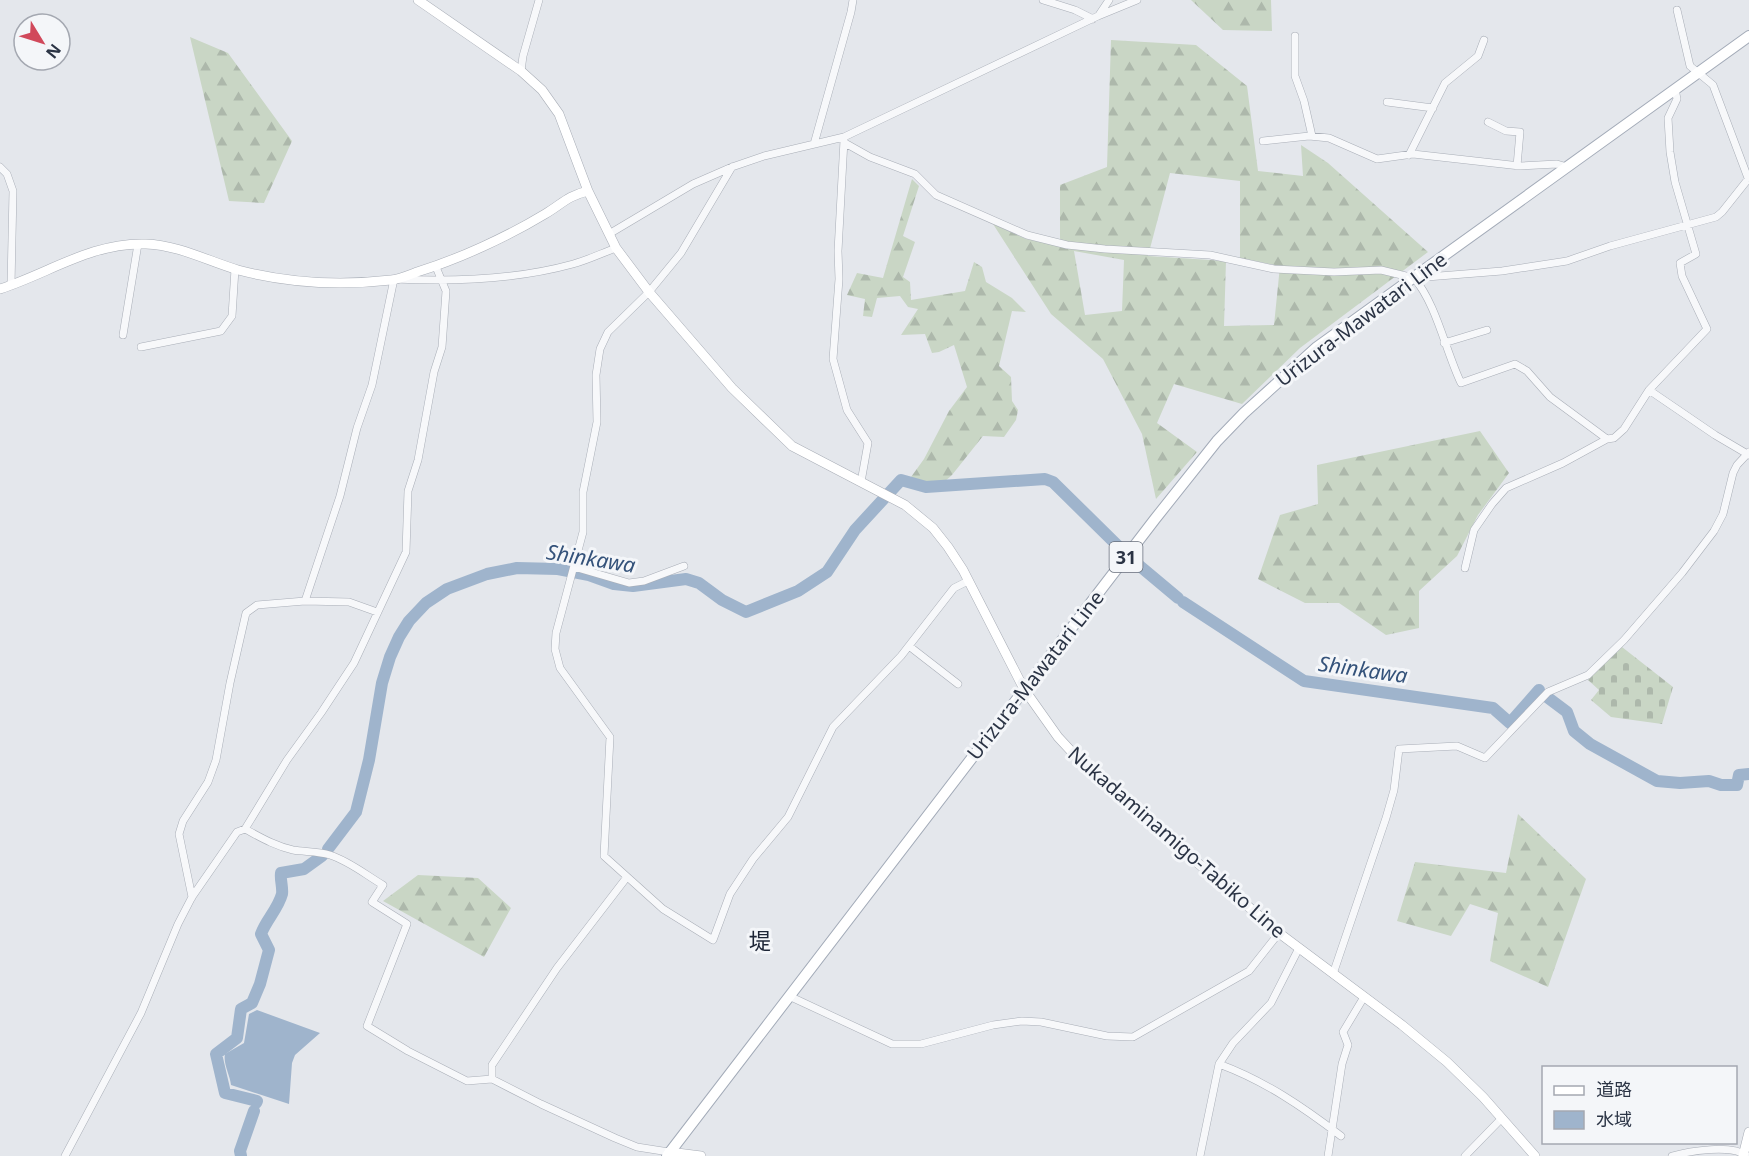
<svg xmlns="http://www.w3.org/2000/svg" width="1749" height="1156" font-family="'Noto Sans','Noto Sans JP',sans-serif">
	<defs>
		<pattern id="forest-firs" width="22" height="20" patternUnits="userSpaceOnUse" patternTransform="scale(1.5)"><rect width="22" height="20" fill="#c9d6c5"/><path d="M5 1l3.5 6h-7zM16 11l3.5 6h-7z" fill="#adb8ab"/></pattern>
		<pattern id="cemetery-stones" width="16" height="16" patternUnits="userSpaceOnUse" patternTransform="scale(1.5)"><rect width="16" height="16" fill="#c9d6c5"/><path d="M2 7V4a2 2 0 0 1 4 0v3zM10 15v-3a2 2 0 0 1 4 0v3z" fill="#adb8ab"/></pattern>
	</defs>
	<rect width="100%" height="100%" fill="#e4e7ec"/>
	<!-- forest -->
	<path fill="url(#forest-firs)" fill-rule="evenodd" d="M 1191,0 L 1271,0 L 1272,31 L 1223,30 Z
		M 190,37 L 228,53 L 292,141 L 264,203 L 229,201 Z
		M 1111,40 L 1196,45 L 1247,86 L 1258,171 L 1303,176 L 1301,145 L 1328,163 L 1428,252 L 1300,348 L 1242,404 L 1174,384 L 1157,423 L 1197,452 L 1156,499 L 1142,434 L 1103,359 L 1051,314 L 993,224 L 1026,239 L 1060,245 L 1060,185 L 1107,167 ZM 1170,173 L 1240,181 L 1240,258 L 1280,266 L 1274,325 L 1224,326 L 1226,261 L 1148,256 ZM 1074,251 L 1124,260 L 1122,311 L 1085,315 Z
		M 912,179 L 919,186 L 903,236 L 915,242 L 903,277 L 910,282 L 911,300 L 965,291 L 974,262 L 982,267 L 986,282 L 1012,298 L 1026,312 L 1012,311 L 999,366 L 1011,377 L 1012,401 L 1018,410 L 1016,420 L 1004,437 L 983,436 L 952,475 L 943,483 L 927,483 L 911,477 L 924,459 L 949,411 L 967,387 L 954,345 L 939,352 L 932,353 L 925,334 L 901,335 L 918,309 L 908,307 L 900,296 L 877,298 L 872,317 L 863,316 L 865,299 L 847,295 L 857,273 L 883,278 Z
		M 1480,431 L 1509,473 L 1478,515 L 1457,556 L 1419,591 L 1419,628 L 1386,635 L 1339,603 L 1305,603 L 1258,579 L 1280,515 L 1318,504 L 1317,465 Z
		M 1518,814 L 1586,879 L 1548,987 L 1490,961 L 1498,913 L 1470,904 L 1451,936 L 1397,921 L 1415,862 L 1506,873 Z
		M 418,875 L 478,878 L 511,908 L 484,957 L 383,901 Z"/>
	<!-- cemetery -->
	<path fill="url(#cemetery-stones)" d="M 1622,647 L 1673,687 L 1662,724 L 1611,717 L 1591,700 L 1599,690 L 1588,680 Z"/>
	<!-- water -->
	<path fill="#9fb4cc" d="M 257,1010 L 320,1033 L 295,1055 L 292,1063 L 289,1104 L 231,1085 C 230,1075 223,1064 225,1054 L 244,1043 L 249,1014 Z"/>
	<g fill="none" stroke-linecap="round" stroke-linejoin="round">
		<!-- river -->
		<path stroke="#9fb4cc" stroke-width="12" d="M 1135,562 L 1178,598
			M 1183,602 L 1304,681 L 1493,708 L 1510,723 L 1539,690
			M 1547,697 L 1567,712 L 1574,731 L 1590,744 L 1657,781 L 1680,783 L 1709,781 L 1721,785 L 1737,785 L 1739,775 L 1749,774
			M 328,849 L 356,812 L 369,760 L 382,683 L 390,657 L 399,637 L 409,621 L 426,603 L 447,589 L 487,574 L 517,568 L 558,569 L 589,575 L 614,584 L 633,586 L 686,579 L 699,583 L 722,600 L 746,612 L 798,591 L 827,572 L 855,530 L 901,480 L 926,487 L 1045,479 L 1053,482 L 1118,546
			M 256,1103 L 257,1101 L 225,1093 L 216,1054 L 237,1038 L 241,1009 L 252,1003 L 260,984 L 269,950 L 261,934 C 266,920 278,909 282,894 C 283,887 280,880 281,873 L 304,869 L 322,856
			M 241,1156 L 240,1151 L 254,1111"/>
		<defs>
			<path id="street" d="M 1043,0 L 1075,10 L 1093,19
				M 1677,10 L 1690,66 L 1713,85 L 1748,178
				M 1099,15 L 1109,0
				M 1295,36 L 1295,76 L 1304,101 L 1312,136
				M 521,71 L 523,56 L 539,0
				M 1387,102 L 1433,108
				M 1488,122 L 1506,131 L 1520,132 L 1517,166
				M 844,140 L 838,251 L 839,279 L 833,359 L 847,410 L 868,443 L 861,482
				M 1263,141 L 1309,136 L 1329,138 L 1377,159 L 1413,154 L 1520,166 L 1557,164 L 1567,167
				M 845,143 L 870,157 L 915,174 L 936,195 L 1027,235 L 1067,245 L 1105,249 L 1210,255 L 1274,269 L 1334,272 L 1381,270 L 1414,278 L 1502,271 L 1567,261 L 1610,246 L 1716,217 L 1722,212 L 1749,178
				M 814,144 L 851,12 L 853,0
				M 1409,155 L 1445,83 L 1478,56 L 1484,40
				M 0,167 L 7,174 L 13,191 L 11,285
				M 732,167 L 681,253 L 649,292 L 608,332 L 600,349 L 596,375 L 597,422 L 583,492 L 583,532 L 556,633 L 555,649 L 560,668 L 610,737 L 604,856 L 663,909 L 713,940 L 730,894 L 753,859 L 788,817 L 833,727 L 901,656 L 954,588 L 968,581
				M 609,234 L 693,184 L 732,167 L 764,156 L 844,137 L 1098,16 L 1137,0
				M 1414,278 C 1436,303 1446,352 1461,383 L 1515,364 L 1527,371 L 1550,397 L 1607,439
				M 123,335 L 138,244
				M 1444,343 L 1487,330
				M 141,347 L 221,331 L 232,316 L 235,269
				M 1649,390 L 1715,435 L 1749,455
				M 574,567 L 629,583 L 644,581 L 684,566
				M 1465,568 L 1474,530 L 1492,504 L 1506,488 L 1563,463 L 1607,439 L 1614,438 L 1624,429 L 1649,390 L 1707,329 L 1682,276 L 1680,263 L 1696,254 L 1675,182 L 1670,152 L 1668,118 L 1677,99 L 1675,89
				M 305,601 L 340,496 L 357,428 L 372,385 L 394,279 C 454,282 515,280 573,264 C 588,260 602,253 616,248
				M 909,646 L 958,684
				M 245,829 C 260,837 275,846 293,850 C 305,852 318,851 330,855 C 349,861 366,875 383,885 L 372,902 L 407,924 L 367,1026 L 408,1051 L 467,1081 L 492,1079
				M 627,877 L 557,968 L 492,1065 L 492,1079 L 541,1104 L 615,1138 L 637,1147 L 669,1152
				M 192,897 L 179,834 L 183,821 L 208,782 L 216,760 L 230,683 L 246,613 L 257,605 L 305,601 L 349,602 L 377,612
				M 1333,974 L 1386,818 L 1394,790 L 1399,749 L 1457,746 L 1485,758 L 1548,692 L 1588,675 L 1624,640 L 1682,573 L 1714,531 L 1723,514 L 1733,473 L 1737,465 L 1749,452
				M 789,996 L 892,1044 L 921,1044 L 993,1025 L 1022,1021 L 1041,1022 L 1107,1036 L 1133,1037 L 1249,971 L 1279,933
				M 1219,1064 C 1265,1081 1303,1107 1341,1136
				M 65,1156 L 141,1013 L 178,924 L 192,897 L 237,832 L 245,829 L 287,760 L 321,713 L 354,663 L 406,552 L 408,491 L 418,460 L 434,372 L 442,347 L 446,291 L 436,267
				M 1200,1156 L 1219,1064 L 1233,1043 L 1271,1003 L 1299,948
				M 1328,1156 L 1342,1064 L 1348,1045 L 1343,1032 L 1364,997
				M 1465,1156 L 1502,1118
				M 1672,1156 C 1689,1151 1732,1144 1747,1156"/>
			<path id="secondary" d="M 418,0 L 521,71 L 542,90 L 559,114 L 588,191 L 616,248 L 649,292 L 732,388 L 792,446 L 905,505 L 933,528 L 948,547 L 963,570 L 1024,689 L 1058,737 L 1084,765 L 1279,933 L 1402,1025 L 1447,1062 L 1483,1097 L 1535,1156
				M 0,289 C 49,273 93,242 146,244 C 178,245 208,261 238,270 C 288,283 339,286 391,280 C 400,279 409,275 417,272 C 459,259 507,237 545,214 C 562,204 567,196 588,191
				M 669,1152 L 701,1156
				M 1743,1156 L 1749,1132"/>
			<path id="primary" d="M 667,1156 L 1155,519 L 1217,441 L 1244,413 L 1317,347 L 1749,36"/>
		</defs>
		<!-- street casing -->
		<use href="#street" stroke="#a9aeb7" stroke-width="8"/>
		<!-- secondary casing -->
		<use href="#secondary" stroke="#a9aeb7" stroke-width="10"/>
		<!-- primary casing -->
		<use href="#primary" stroke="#a3abb8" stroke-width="12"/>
		<!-- street -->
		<use href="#street" stroke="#f7f8fa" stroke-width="7"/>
		<!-- secondary -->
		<use href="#secondary" stroke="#fff" stroke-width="9"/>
		<!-- primary -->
		<use href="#primary" stroke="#fff" stroke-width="10"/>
	</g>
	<g text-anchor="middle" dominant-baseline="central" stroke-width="6" stroke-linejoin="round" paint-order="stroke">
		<!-- shield labels -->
		<rect fill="#f4f6f9" stroke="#676e7b" stroke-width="1.5" x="1109.5" y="542" width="33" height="30" rx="4.5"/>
		<g font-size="18" font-weight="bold" fill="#2b3445">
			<text x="1126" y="557">31</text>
		</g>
		<!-- street labels -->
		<g font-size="20" fill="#2b3445" stroke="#f4f6f9">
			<text transform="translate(1361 319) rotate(-37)">Urizura-Mawatari Line</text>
			<text transform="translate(1035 675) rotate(-52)">Urizura-Mawatari Line</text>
			<text transform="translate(1177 842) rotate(41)">Nukadaminamigo-Tabiko Line</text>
		</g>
		<!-- water labels -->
		<g font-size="21" font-style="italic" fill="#34527a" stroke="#f4f6f9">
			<text transform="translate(591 558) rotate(9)">Shinkawa</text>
			<text transform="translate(1363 669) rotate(8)">Shinkawa</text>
		</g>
		<!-- quarter labels -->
		<g font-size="22" fill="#1d2536" stroke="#f4f6f9">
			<text x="760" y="940">堤</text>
		</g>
	</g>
	<!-- legend -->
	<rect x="1542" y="1066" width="195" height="78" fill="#f4f6f9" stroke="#a4a8b1" stroke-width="1.5"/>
	<rect x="1554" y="1086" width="30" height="9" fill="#ffffff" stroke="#a4a8b1" stroke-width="1.5"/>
	<text x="1596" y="1096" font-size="18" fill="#2b3445">道路</text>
	<rect x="1554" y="1111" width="30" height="18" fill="#9fb4cc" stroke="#a4a8b1" stroke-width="1.5"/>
	<text x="1596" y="1126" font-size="18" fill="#2b3445">水域</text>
	<!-- north arrow -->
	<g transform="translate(42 42) rotate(128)"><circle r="28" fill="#f4f6f9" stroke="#a4a8b1" stroke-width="1.5"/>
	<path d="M0-4.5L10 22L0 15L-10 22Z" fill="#d1495b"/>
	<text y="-9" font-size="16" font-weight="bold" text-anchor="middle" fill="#2b3445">N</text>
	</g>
</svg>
